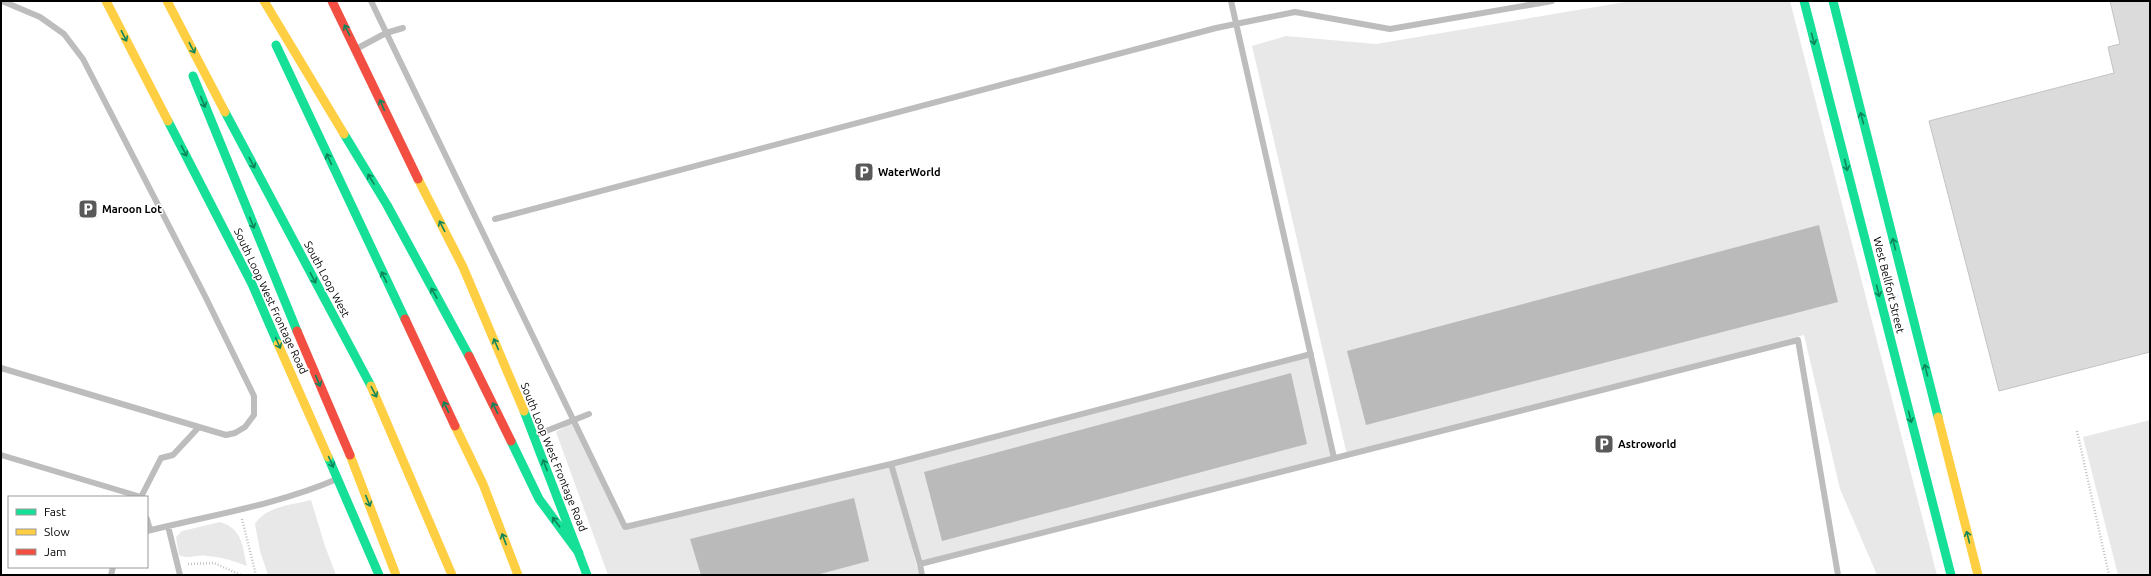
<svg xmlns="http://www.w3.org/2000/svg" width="2151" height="576" font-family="Ubuntu,sans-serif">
	<rect width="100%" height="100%" fill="#fff"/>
	<!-- green -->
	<path fill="#e8e8e8" d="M 1631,1 L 1790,1 L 1937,575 L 1877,575 L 1840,489 L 1804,335 L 1347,455 L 1252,46 L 1286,36 L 1376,44 Z
		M 1311,354 L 1334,458 L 920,564 L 895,479 L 919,575 L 608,575 L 556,432 L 575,421 L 625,527 L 891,464 Z
		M 2150,420 L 2150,575 L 2118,575 L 2083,437 Z
		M 311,500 L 325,546 L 336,575 L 268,575 L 260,551 L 255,524 C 266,506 292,505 311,500 Z
		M 220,522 C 243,529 242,546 247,566 C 234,561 222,557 207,556 C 197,554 188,560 179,555 L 176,537 L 182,531 Z"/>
	<!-- water -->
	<path fill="#bababa" d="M 1819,225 L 1838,302 L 1366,425 L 1347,351 Z
		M 1291,373 L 1307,444 L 942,541 L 924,472 Z
		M 854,498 L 869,561 L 816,575 L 701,575 L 690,539 Z"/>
	<!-- building -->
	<path fill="#dbdbdb" stroke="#c3c3c3" d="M 2110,1 L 2150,1 L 2150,352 L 1999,391 L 1929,121 L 2114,73 L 2108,47 L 2120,44 Z"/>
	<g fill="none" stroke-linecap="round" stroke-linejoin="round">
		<!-- path -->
		<path stroke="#c2c2c2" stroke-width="2.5" stroke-dasharray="1 2" stroke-linecap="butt" d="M 2077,431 L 2109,575
			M 242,519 L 256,575
			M 188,564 L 214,563 L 241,575"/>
		<!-- lane -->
		<path stroke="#bdbdbd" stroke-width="6" d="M 2,1 L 40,17 L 64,34 L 83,59 L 205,296 L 254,396 L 254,415 L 245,427 L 235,433 L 226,435 L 199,427 L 173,455 L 161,458 L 141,497
			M 371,1 L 625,527 L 891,464 L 920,564 L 1798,340 L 1838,575
			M 1231,1 L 1334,458
			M 358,48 L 386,33 L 403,28
			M 495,219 L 1216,28 L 1295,12 L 1390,29 L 1552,1
			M 1,368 L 199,427
			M 536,435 L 589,414
			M 1,455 L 141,497
			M 891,464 L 1311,354
			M 147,519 L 150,530
			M 147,531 L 168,526
			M 920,564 L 922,575
			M 111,575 L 113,567
			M 180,575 L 168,526 C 224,513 284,502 337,479"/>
		<!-- fast -->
		<path stroke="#16e098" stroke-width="9" d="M 1804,1 L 1951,575
			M 1833,1 L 1938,417
			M 276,45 L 405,319
			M 193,76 L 297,331
			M 225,112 L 371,386
			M 168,121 L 252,284 L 278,344
			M 344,134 L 387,205 L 469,356
			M 524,411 L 587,575
			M 511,441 L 539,499 L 579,553
			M 328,457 L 379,575"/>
		<!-- slow -->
		<path stroke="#ffcf43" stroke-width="9" d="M 106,1 L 168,121
			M 167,1 L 225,112
			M 264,1 L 344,134
			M 418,179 L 463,267 L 524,411
			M 278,344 L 328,457
			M 371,386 L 452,575
			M 1938,417 L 1978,575
			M 455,426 L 483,484 L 518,575
			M 350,455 L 396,575"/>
		<!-- jam -->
		<path stroke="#f24e42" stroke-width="9" d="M 332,1 L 418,179
			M 405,319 L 455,426
			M 297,331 L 350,455
			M 469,356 L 511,441"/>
	</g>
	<!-- one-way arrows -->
	<defs><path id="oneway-shaft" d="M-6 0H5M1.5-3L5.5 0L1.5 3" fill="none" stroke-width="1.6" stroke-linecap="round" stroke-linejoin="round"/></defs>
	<g stroke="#0d865b">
		<use href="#oneway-shaft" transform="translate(347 30) rotate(-117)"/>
		<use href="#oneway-shaft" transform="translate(124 36) rotate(63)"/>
		<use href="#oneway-shaft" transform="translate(1813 39) rotate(76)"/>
		<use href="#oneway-shaft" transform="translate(192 48) rotate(62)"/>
		<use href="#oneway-shaft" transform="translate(203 102) rotate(68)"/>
		<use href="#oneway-shaft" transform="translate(382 105) rotate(-113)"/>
		<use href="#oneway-shaft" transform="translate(1862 118) rotate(-104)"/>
		<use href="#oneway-shaft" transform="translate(184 151) rotate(63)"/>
		<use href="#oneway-shaft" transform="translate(329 159) rotate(-115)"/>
		<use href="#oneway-shaft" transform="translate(252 163) rotate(62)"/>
		<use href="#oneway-shaft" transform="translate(1846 165) rotate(76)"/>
		<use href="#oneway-shaft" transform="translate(371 179) rotate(-121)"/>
		<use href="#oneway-shaft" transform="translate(252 223) rotate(68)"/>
		<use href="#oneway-shaft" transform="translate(442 226) rotate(-117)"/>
		<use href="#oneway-shaft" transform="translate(1894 244) rotate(-104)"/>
		<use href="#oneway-shaft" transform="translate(384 277) rotate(-116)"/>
		<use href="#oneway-shaft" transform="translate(313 278) rotate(62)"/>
		<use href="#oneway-shaft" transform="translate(1878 291) rotate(76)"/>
		<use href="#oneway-shaft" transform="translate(434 293) rotate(-119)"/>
		<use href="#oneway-shaft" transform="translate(278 343) rotate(66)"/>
		<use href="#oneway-shaft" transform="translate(496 344) rotate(-113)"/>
		<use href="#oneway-shaft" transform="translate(1926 370) rotate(-104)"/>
		<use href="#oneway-shaft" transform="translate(318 381) rotate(67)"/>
		<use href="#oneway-shaft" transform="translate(374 392) rotate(62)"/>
		<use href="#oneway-shaft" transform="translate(446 407) rotate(-116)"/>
		<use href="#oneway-shaft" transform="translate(495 408) rotate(-116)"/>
		<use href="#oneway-shaft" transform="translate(1910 417) rotate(76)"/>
		<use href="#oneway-shaft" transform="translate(331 462) rotate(66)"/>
		<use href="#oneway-shaft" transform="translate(545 465) rotate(-111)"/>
		<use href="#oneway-shaft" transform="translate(368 501) rotate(68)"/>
		<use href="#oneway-shaft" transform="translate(556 522) rotate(-127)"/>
		<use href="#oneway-shaft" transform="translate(1968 537) rotate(-104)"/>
		<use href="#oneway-shaft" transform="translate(504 539) rotate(-111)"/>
	</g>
	<!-- icons -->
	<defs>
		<symbol id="parking-square" viewBox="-11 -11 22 22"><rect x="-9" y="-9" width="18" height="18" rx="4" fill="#595959" stroke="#fff"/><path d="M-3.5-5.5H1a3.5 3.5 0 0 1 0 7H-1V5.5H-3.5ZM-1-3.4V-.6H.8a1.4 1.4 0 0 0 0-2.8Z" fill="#fff"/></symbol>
	</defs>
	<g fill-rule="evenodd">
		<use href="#parking-square" x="853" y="161" width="22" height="22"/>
		<use href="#parking-square" x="77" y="198" width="22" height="22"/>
		<use href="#parking-square" x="1593" y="433" width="22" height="22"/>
	</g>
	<g text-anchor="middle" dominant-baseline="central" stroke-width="3" stroke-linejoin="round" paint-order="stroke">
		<!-- poi labels -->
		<g font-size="11" font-weight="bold" fill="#000" stroke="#fff" text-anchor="start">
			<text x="878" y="172">WaterWorld</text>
			<text x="102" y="209">Maroon Lot</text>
			<text x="1618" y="444">Astroworld</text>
		</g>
		<!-- street labels -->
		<g font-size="11" fill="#000" stroke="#fff">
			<text transform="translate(327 279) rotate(62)">South Loop West</text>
			<text transform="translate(1889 285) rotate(76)">West Bellfort Street</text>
			<text transform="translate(271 301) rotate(65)">South Loop West Frontage Road</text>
			<text transform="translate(554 457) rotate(68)">South Loop West Frontage Road</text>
		</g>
	</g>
	<!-- border -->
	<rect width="2151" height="576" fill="none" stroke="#000000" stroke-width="4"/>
	<!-- legend -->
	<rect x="8" y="496" width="140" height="72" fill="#ffffff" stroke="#999999"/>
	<rect x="16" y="509" width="20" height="6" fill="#16e098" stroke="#999999"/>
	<text x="44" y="516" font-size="12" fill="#000000">Fast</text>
	<rect x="16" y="529" width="20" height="6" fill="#ffcf43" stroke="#999999"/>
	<text x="44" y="536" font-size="12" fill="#000000">Slow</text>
	<rect x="16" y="549" width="20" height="6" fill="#f24e42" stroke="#999999"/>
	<text x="44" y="556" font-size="12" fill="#000000">Jam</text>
</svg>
